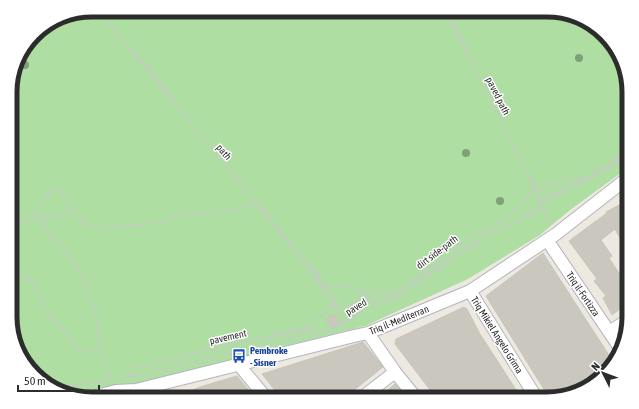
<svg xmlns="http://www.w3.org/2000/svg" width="639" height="409" font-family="'Asap Condensed',sans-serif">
	<rect width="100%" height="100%" fill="#ede9e0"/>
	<!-- green -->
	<path fill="#aedea2" d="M 92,10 L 547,10 L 593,24 L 618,51 L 629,86 L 629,167 L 570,210 L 540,235 L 468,279 L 365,326 L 134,384 L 127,399 L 92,399 L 46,385 L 21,358 L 11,327 L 11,82 L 19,56 L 38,31 L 61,16 Z"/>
	<!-- building -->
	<path fill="#c9c7be" stroke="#c8c5ba" d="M 625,202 L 629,209 L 629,233 L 620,238 L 615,229 L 601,240 L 612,256 L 609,258 L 625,282 L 629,278 L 629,302 L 612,315 L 603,298 L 606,296 L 594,281 L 597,279 L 569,241 L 607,213 L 606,212 Z
		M 543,253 L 614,363 L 588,388 L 552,399 L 550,399 L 486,296 Z
		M 464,307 L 467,309 L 480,334 L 522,399 L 437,399 L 395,344 L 396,339 Z
		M 333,314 L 340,323 L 333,329 L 326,320 Z
		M 363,342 L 383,367 L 343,399 L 282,399 L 262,374 Z
		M 237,376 L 256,399 L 172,399 L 200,387 Z
		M 395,384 L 407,399 L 377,399 Z"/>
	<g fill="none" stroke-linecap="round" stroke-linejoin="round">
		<defs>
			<path id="street" d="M 547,240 L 620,348
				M 470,291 L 537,399
				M 609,332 L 629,319
				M 368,333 L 395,372 L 417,399
				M 239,365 L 267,399
				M 88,398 L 116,391 L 136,390 L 354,336 L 368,333 L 470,291 L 556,234 L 629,177
				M 360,399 L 395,372"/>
		</defs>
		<!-- street casing -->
		<use href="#street" stroke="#b3b4be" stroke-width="14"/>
		<!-- path -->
		<path stroke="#c8c8c8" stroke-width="2" stroke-dasharray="3 2" stroke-linecap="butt" d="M 102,10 L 116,33 L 256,202 L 265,212 L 337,301 L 309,327 L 133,368 L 130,379
			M 446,10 L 456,28 L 551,224
			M 450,20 L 467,53
			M 129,47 L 151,70 L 172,99
			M 613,161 L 629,149
			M 529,174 L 537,189
			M 574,185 L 629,153
			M 260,208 L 290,245
			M 523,216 L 567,190
			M 32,217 L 49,193 L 59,189 L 65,197 L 71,210
			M 39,218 L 48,228 L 49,235 L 69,253 L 76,267 L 84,275 L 86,288 L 95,308 L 102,358 L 111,379
			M 11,224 L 32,217 L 61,217 L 71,210 L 88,226 L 111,228 L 133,225 L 142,225 L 161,222 L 183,214 L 221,212 L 247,207 L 256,203
			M 461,253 L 481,241
			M 306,264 L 348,327
			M 312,269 L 317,272 L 320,279 L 318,282
			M 11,275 L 27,277 L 34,283 L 43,308 L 69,337 L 79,352 L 101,351
			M 413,280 L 447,257 L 465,241 L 478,234 L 494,227 L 512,213 L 532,191 L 553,183 L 586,177
			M 320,286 C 340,284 355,282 369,300
			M 334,305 L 354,307 L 360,306 L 369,300 L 381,298 L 388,300 L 398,297 L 425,280 L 465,249 L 490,235 L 501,231 L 522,218 L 537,212 L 539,198 L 581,184 L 629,155
			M 351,312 C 362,283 370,294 394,292
			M 351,318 L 360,306
			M 268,337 L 307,329 L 308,327
			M 117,379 L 147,374 L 341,325 L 442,265
			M 57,388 L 111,380"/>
		<!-- street -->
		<use href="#street" stroke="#fff" stroke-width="12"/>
	</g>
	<!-- trees -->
	<g fill="#80a077">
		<circle cx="579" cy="58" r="4"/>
		<circle cx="25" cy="65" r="4"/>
		<circle cx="466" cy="153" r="4"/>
		<circle cx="500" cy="201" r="4"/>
	</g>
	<!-- icons -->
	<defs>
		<symbol id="bus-bare" viewBox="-9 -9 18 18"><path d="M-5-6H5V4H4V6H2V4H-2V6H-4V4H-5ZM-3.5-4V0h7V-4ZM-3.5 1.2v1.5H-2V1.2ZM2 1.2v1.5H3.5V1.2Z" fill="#1a4fb4" stroke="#fff" stroke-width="2.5" paint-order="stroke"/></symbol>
	</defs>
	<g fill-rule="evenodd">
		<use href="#bus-bare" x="229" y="346" width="20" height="20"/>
	</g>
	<g text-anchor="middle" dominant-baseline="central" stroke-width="3" stroke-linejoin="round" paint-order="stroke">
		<!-- street labels -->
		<g font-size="10" fill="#2c2c2c" stroke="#fff">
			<text transform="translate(498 96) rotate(63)">paved path</text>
			<text transform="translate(224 152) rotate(50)">path</text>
			<text transform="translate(437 252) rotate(-37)">dirt side-path</text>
			<text transform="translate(583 294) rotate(56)">Triq il-Fortizza</text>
			<text transform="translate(356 307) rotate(-31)">paved</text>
			<text transform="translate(399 320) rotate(-22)">Triq il-Mediterran</text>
			<text transform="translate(497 335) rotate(58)">Triq Mikiel Angelo Grima</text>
			<text transform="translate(228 337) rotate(-13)">pavement</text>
		</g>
		<!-- transit labels -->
		<g font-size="10" font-weight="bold" fill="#164399" stroke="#fff" text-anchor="start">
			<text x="250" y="350">Pembroke<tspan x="250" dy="12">- Sisner</tspan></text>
		</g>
	</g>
	<!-- crop -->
	<path d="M0 0H639V409H0ZM92 17H547A75 75 0 0 1 622 92V317A75 75 0 0 1 547 392H92A75 75 0 0 1 17 317V92A75 75 0 0 1 92 17Z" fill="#fff" fill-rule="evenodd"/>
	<path fill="none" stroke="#2c2c2c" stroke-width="5" d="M92 17H547A75 75 0 0 1 622 92V317A75 75 0 0 1 547 392H92A75 75 0 0 1 17 317V92A75 75 0 0 1 92 17Z"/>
	<!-- north arrow -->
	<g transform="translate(603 373) rotate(312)" stroke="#ffffff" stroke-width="3" paint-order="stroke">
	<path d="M0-3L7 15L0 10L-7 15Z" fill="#2c2c2c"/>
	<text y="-6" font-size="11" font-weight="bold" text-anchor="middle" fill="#2c2c2c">N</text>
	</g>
	<!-- scale -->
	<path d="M18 385v6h81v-6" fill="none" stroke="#2c2c2c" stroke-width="2"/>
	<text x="24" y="385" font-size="12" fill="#2c2c2c" stroke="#ffffff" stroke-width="3" paint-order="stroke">50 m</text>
</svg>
